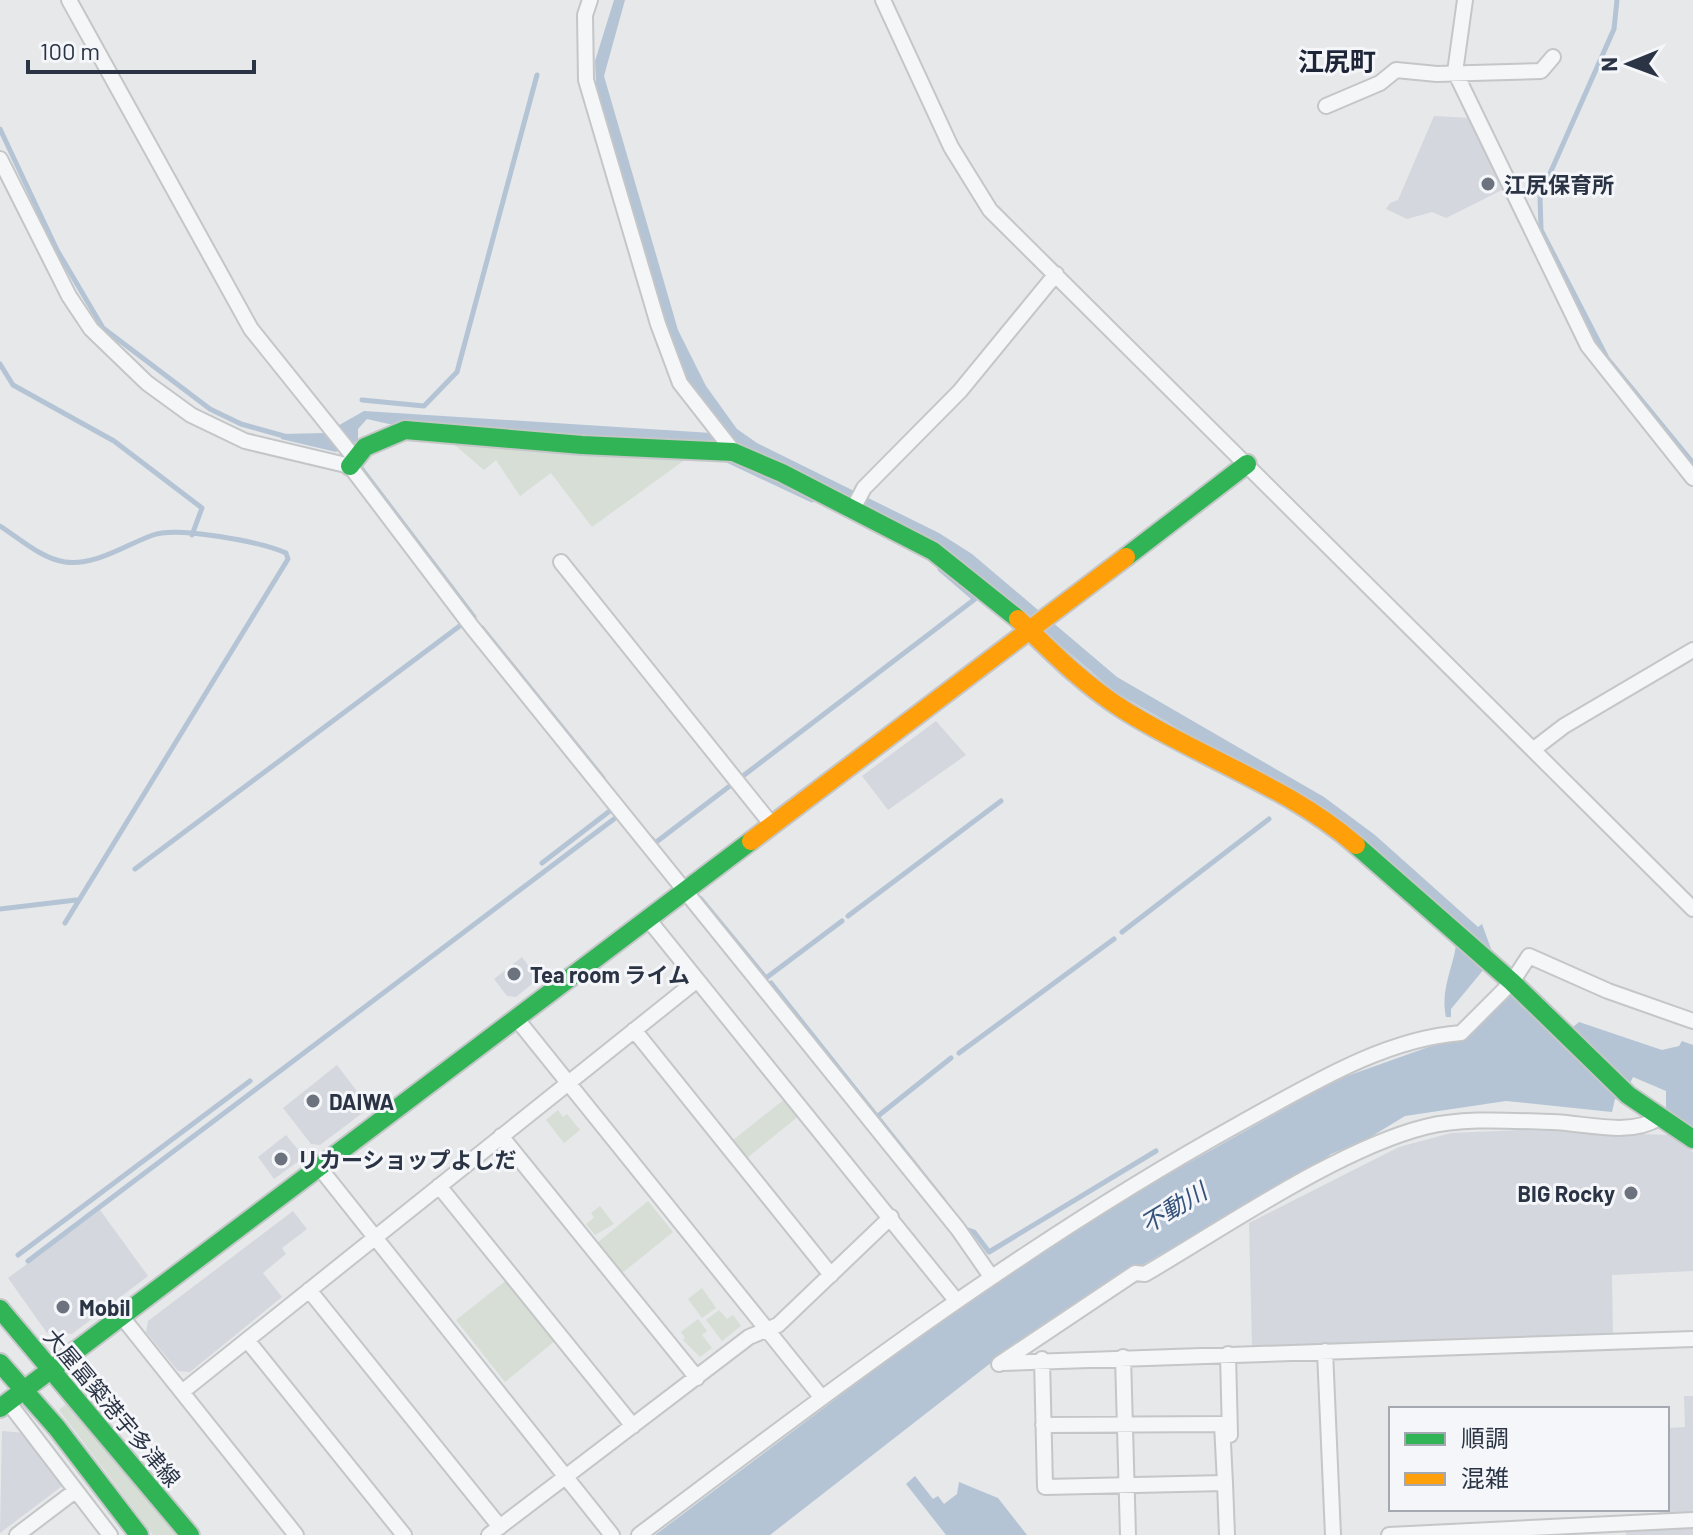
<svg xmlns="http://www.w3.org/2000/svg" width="1693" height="1535" font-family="Barlow,'Noto Sans JP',sans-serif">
	<rect width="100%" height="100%" fill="#e6e8ea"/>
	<!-- built -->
	<path fill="#d4d7dd" d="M 1434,116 L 1471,118 L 1504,189 L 1446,218 L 1432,212 L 1407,219 L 1386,209 L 1390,203 L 1398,200 Z
		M 936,721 L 966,755 L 888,810 L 862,776 Z
		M 522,957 L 538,979 L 516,997 L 507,996 L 494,979 Z
		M 337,1065 L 365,1102 L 365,1111 L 320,1145 L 311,1144 L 283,1108 Z
		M 1521,1130 L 1669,1135 L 1693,1152 L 1693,1271 L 1612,1275 L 1613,1336 L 1252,1346 L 1249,1223 L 1399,1147 L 1451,1133 Z
		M 286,1135 L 300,1152 L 299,1161 L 274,1179 L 258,1157 Z
		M 100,1210 L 148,1276 L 72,1334 L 47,1333 L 8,1278 Z
		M 293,1211 L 307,1229 L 282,1248 L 286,1254 L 263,1273 L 282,1297 L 190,1372 L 178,1371 L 146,1332 L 148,1321 Z
		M 1684,1396 L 1693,1396 L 1693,1515 L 1659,1516 L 1659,1509 L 1667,1509 L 1667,1428 L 1685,1427 Z
		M 2,1431 L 25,1433 L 65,1484 L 0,1533 Z
		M 1693,1527 L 1693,1535 L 1626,1535 L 1626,1529 Z"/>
	<!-- green -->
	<path fill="#d6ded6" d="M 449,440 L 686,459 L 592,527 L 551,473 L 520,496 L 496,460 L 484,470 Z
		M 786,1098 L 800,1115 L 747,1158 L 733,1140 Z
		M 558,1110 L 563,1117 L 567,1114 L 580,1130 L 564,1143 L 546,1120 Z
		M 648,1201 L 673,1232 L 621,1274 L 597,1243 Z
		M 600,1206 L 614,1224 L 595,1235 L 586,1224 L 594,1218 L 591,1213 Z
		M 508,1279 L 556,1340 L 505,1382 L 456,1320 Z
		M 702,1288 L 716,1308 L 702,1318 L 688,1299 Z
		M 719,1310 L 727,1319 L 733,1315 L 741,1326 L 722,1341 L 706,1320 Z
		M 698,1319 L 707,1331 L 702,1335 L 712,1348 L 700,1357 L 683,1340 L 685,1338 L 681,1332 Z
		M 66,1404 L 177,1535 L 153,1535 L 59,1410 Z"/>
	<!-- water -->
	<path fill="#b4c4d5" d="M 614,0 L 625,0 L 604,76 L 678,330 L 706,386 L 737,429 L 757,443 L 939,533 L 972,554 L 1117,677 L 1324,797 L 1375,835 L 1478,927 L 1482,924 L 1494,957 L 1451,1009 L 1451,1017 L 1446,1017 C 1437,977 1471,945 1449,913 L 1367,844 L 1233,760 L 1115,692 L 969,567 L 690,441 L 389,424 L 367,419 L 358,429 L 358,441 L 336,452 L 281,439 L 281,434 L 325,433 L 364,411 L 727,434 L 689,383 L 667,334 L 596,85 L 595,61 Z
		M 1512,994 L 1559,1039 L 1579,1022 L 1662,1050 L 1679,1046 L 1682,1041 L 1693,1045 L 1693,1130 L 1666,1111 L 1666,1091 L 1633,1077 L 1622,1100 L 1615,1099 L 1612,1112 L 1506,1101 L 1405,1116 L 1364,1141 L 1331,1154 L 1314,1167 L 1097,1291 L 1001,1355 L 770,1535 L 655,1535 L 954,1310 L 1076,1226 L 1336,1080 L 1434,1045 L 1462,1039 Z
		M 915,1476 L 933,1499 L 938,1496 L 944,1504 L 957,1494 L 959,1482 L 998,1498 L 1027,1535 L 946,1535 L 906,1484 Z"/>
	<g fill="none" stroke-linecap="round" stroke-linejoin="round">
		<!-- stream -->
		<path stroke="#b4c4d5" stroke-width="5" d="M 1617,0 L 1614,29 L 1540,196 L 1541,230 L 1607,358 L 1693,463
			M 0,129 L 57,250 L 103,328 L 210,409 L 241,424 L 284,436
			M 0,364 L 13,385 L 114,441 L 202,508 L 192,535
			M 362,400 L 424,406 L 457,372 L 537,75
			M 727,460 L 812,500
			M 361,468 L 474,617
			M 0,526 C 19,538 42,559 65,562 C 96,566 125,545 153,535 C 177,526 262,542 286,553 L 288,559 L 65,923
			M 482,628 L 603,778
			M 652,839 L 655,843 L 975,599 L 940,569
			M 542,863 L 611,810
			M 135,869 L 461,625
			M 701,899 L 766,978 L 842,921
			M 0,909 L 76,900
			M 848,916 L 1001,801
			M 1122,932 L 1269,819
			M 771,983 L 944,1201
			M 959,1053 L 1114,939
			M 878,1116 L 951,1058
			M 968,1230 L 974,1232 L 989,1252 L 1156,1151
			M 18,1255 L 250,1081
			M 28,1261 L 614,819"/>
		<defs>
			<path id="street" d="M 69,0 L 251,329 L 353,456
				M 590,0 L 585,15 L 586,80 L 658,324 L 680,383 L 730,447
				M 883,0 L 951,147 L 990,210 L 1693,909
				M 1465,0 L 1455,72 L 1588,346 L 1693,478
				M 1326,106 L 1380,83 L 1396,70 L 1437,74 L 1541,71 L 1553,57
				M 0,159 L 69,296 L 91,329 L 147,383 L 191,415 L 245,441 L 350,466 L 472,627 L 958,1229 L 990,1275
				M 855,505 L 864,488 L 960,391 L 1056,274
				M 561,562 L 772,825
				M 1534,749 L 1564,726 L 1693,650
				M 648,919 L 955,1299
				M 516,1018 L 822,1398
				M 634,1030 L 831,1275
				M 501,1136 L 697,1378
				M 319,1167 L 612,1535
				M 439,1186 L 633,1426
				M 309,1290 L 500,1527
				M 122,1317 L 296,1535
				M 247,1340 L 404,1535
				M 1325,1351 L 1333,1535
				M 1228,1354 L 1230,1435
				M 1123,1357 L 1128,1535
				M 1042,1359 L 1045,1487 L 1225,1483 L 1227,1535
				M 1002,1363 L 1693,1339
				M 999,1364 L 1135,1273 L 1145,1274 C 1224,1228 1338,1149 1425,1127 C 1465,1117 1511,1121 1552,1122 C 1586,1123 1629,1137 1659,1118
				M 182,1392 L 696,981
				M 8,1402 L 110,1535
				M 1043,1425 L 1222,1424 L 1225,1483
				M 17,1535 L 75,1491
				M 489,1535 L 749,1337 L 778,1325 L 891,1217
				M 639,1535 C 834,1388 1024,1243 1239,1124 C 1307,1087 1382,1039 1461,1033 L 1512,982 L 1529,956 L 1608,991 L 1693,1021
				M 1389,1535 L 1693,1520"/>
			<path id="fast" d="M 350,466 L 365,447 L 405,430 L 582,445 L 733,452 L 782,473 L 933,551 L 1018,619
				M 1126,557 L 1247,464
				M 1356,845 L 1512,982 L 1628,1095 L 1693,1139
				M 0,1309 L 190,1535
				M 0,1363 L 57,1428 L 139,1535
				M 0,1408 L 751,841"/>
			<path id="slow" d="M 1018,619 C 1052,652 1084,685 1124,710 C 1200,758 1288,786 1356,845
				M 751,841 L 1126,557"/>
		</defs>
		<!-- street casing -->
		<use href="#street" stroke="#c4c6c8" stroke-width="18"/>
		<!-- fast casing -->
		<use href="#fast" stroke="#c4c6c8" stroke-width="22"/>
		<!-- slow casing -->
		<use href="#slow" stroke="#c4c6c8" stroke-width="22"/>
		<!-- street -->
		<use href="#street" stroke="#f5f6f7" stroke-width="14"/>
		<!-- fast -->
		<use href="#fast" stroke="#30b455" stroke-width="18"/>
		<!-- slow -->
		<use href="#slow" stroke="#ff9f0a" stroke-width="18"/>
	</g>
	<!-- markers -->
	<g fill="#6c737f" stroke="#f4f6f9" stroke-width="3">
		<circle cx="1488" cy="184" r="8"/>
		<circle cx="514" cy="974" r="8"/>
		<circle cx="313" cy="1101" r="8"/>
		<circle cx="281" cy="1159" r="8"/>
		<circle cx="1631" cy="1193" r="8"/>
		<circle cx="63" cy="1307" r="8"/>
	</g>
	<g text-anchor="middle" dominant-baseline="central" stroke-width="6" stroke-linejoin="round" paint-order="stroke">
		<!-- poi labels -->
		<g font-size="22" font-weight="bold" fill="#2b3445" stroke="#f4f6f9" text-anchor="start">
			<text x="1504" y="184">江尻保育所</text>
			<text x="530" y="974">Tea room ライム</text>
			<text x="329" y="1101">DAIWA</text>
			<text x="297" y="1159">リカーショップよしだ</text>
			<text x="1615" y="1193" text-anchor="end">BIG Rocky</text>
			<text x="79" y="1307">Mobil</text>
		</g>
		<!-- street labels -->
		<g font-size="22" fill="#2b3445" stroke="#f4f6f9">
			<text transform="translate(113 1407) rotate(50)">大屋冨築港宇多津線</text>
		</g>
		<!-- water labels -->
		<g font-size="24" font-style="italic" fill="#34527a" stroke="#f4f6f9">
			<text transform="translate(1173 1207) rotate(-31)">不動川</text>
		</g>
		<!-- quarter labels -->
		<g font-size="26" font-weight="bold" fill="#1d2536" stroke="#f4f6f9">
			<text x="1337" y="60">江尻町</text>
		</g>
	</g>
	<!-- legend -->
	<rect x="1389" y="1407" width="280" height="104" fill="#f4f6f9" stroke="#a4a8b1" stroke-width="2"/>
	<rect x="1405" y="1433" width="40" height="12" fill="#30b455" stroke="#a4a8b1" stroke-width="2"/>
	<text x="1461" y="1447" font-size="24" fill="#2b3445">順調</text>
	<rect x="1405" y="1473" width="40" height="12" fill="#ff9f0a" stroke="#a4a8b1" stroke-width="2"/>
	<text x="1461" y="1487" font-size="24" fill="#2b3445">混雑</text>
	<!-- north arrow -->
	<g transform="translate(1629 64) rotate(269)" stroke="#f4f6f9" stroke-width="6" paint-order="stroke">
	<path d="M0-6L14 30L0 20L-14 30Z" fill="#2b3445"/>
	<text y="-12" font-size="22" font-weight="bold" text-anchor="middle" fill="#2b3445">N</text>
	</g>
	<!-- scale -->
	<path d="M28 60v12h226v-12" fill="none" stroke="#2b3445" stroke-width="4"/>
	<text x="40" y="60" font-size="24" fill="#2b3445" stroke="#f4f6f9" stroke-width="6" paint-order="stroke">100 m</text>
</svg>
